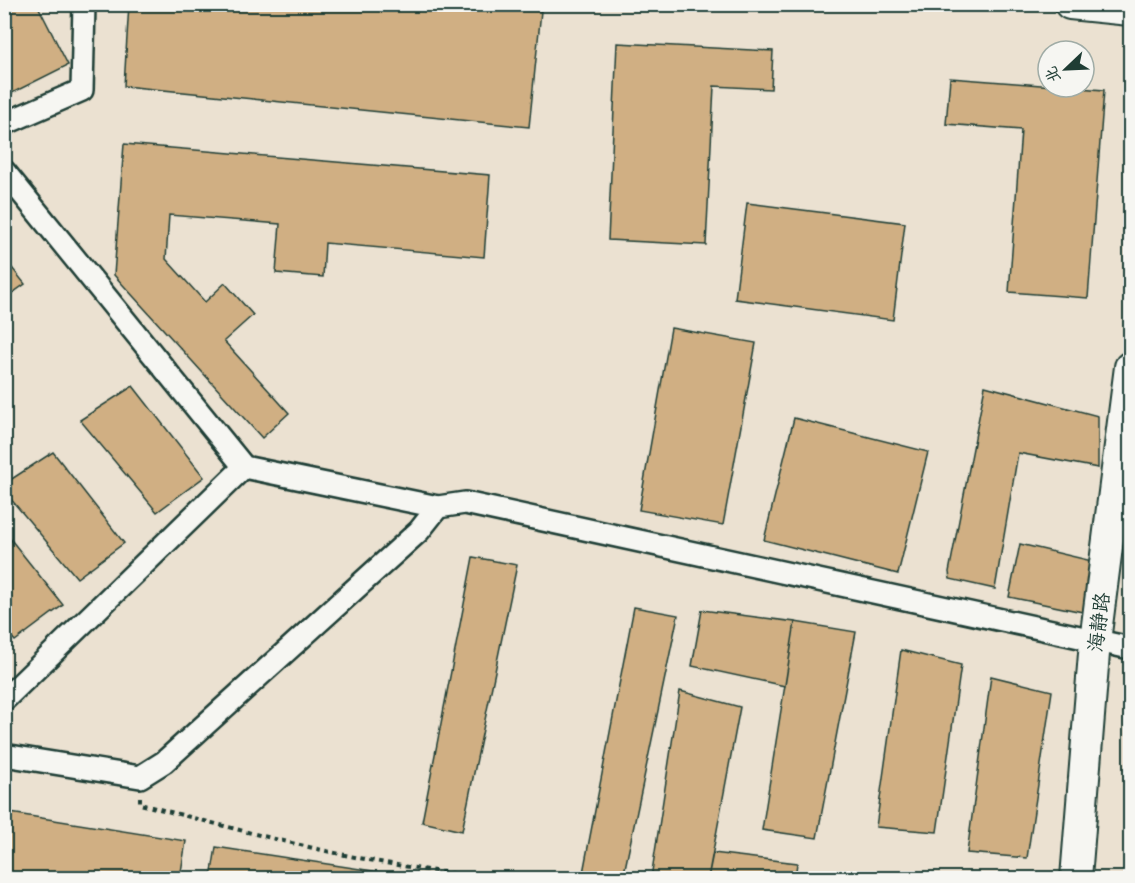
<svg xmlns="http://www.w3.org/2000/svg" width="1135" height="883" font-family="'Patrick Hand','LXGW WenKai TC',sans-serif">
	<rect width="100%" height="100%" fill="#ebe1d1"/>
	<filter id="ink" filterUnits="userSpaceOnUse"><feTurbulence type="fractalNoise" baseFrequency=".0167" numOctaves="2"/><feDisplacementMap in="SourceGraphic" scale="12" xChannelSelector="R" yChannelSelector="G"/><feConvolveMatrix kernelMatrix="1 2 1 2 8 2 1 2 1" color-interpolation-filters="sRGB"/></filter>
	<g filter="url(#ink)">
		<!-- building -->
		<path fill="#d0af83" stroke="#1f3d34" stroke-width="1.5" d="M 37,4 L 68,65 L 4,97 L 4,5 Z
			M 129,4 L 485,4 L 541,11 L 529,127 L 124,86 Z
			M 617,43 L 773,51 L 771,89 L 714,86 L 706,245 L 608,240 Z
			M 950,78 L 1104,90 L 1088,298 L 1009,292 L 1021,130 L 946,124 Z
			M 124,144 L 490,175 L 484,257 L 325,243 L 323,277 L 276,273 L 280,224 L 169,215 L 166,259 L 205,302 L 225,283 L 253,315 L 224,341 L 289,413 L 262,438 L 114,275 Z
			M 747,203 L 905,223 L 893,320 L 735,299 Z
			M 4,258 L 25,284 L 4,299 Z
			M 671,328 L 756,343 L 723,525 L 639,510 Z
			M 133,386 L 204,477 L 157,512 L 80,420 Z
			M 985,386 L 1098,416 L 1098,468 L 1018,453 L 995,589 L 950,579 L 949,572 Z
			M 794,418 L 928,452 L 898,574 L 764,540 Z
			M 53,452 L 124,543 L 77,578 L 4,491 L 4,484 Z
			M 4,531 L 63,605 L 15,641 L 4,628 Z
			M 1020,544 L 1092,561 L 1083,612 L 1009,597 Z
			M 473,557 L 517,565 L 462,831 L 422,822 Z
			M 634,607 L 678,615 L 623,878 L 608,878 L 583,873 Z
			M 702,610 L 795,622 L 785,686 L 692,666 Z
			M 795,622 L 856,632 L 817,838 L 762,830 Z
			M 901,650 L 961,665 L 937,832 L 876,827 Z
			M 991,676 L 1052,691 L 1027,858 L 967,853 Z
			M 680,691 L 740,707 L 708,878 L 651,878 Z
			M 4,812 L 186,841 L 180,878 L 4,878 Z
			M 216,847 L 419,878 L 211,878 Z
			M 713,853 L 797,863 L 795,878 L 708,878 Z"/>
		<g fill="none" stroke-linecap="round" stroke-linejoin="round">
			<defs>
				<path id="street" d="M 4,124 L 82,90 L 84,4
					M 4,171 L 244,467
					M 4,700 L 244,467 L 438,507
					M 4,755 L 140,777 L 164,762 L 419,531 L 438,507 L 465,503 L 1130,648"/>
				<path id="secondary" d="M 1070,4 L 1130,10
					M 1076,878 L 1095,641 L 1130,367"/>
			</defs>
			<!-- street casing -->
			<use href="#street" stroke="#1f3d34" stroke-width="26"/>
			<!-- secondary casing -->
			<use href="#secondary" stroke="#1f3d34" stroke-width="34"/>
			<!-- path -->
			<path stroke="#1f3d34" stroke-width="4" stroke-dasharray="4.5 4.5" stroke-linecap="butt" d="M 140,797 L 140,804 C 248,832 356,863 467,875"/>
			<!-- street -->
			<use href="#street" stroke="#f6f6f2" stroke-width="21"/>
			<!-- secondary -->
			<use href="#secondary" stroke="#f6f6f2" stroke-width="30"/>
		</g>
	</g>
	<g text-anchor="middle" dominant-baseline="central" stroke-width="4.5" stroke-linejoin="round" paint-order="stroke">
		<!-- street labels -->
		<g font-size="20" fill="#1f3d34" stroke="#f6f6f2">
			<text transform="translate(1098 622) rotate(-83)">海静路</text>
		</g>
	</g>
	<!-- margin -->
	<rect width="1135" height="883" fill="none" stroke="#f6f6f2" stroke-width="24"/>
	<rect x="12" y="12" width="1111" height="859" fill="none" stroke="#1f3d34" stroke-width="2" filter="url(#ink)"/>
	<!-- north arrow -->
	<g transform="translate(1066 69) rotate(247)"><circle r="28" fill="#f6f6f2" stroke="#a0aca6" stroke-width="1.5"/>
	<path d="M0-4.5L10 22L0 15L-10 22Z" fill="#1f3d34"/>
	<text y="-9" font-size="16" font-weight="bold" text-anchor="middle" fill="#1f3d34">北</text>
	</g>
</svg>
